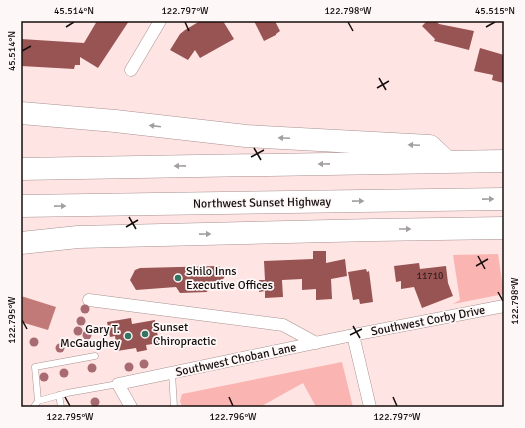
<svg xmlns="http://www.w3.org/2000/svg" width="525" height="428" font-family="Signika,sans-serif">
	<rect width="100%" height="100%" fill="#fee5e4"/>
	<!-- green -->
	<path fill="#fab4b2" d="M 498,254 L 504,294 L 453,304 L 460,300 L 453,255 Z
		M 342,362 L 353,407 L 316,407 L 303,383 L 260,407 L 182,407 L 180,401 L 182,394 Z"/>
	<!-- water -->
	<path fill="#c17a78" d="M 21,296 L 56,307 L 48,330 L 21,322 Z"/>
	<!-- building -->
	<path fill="#975453" d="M 97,21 L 129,21 L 98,68 L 80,57 L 80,65 L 75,65 L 74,69 L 21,66 L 21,39 L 84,43 Z
		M 200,21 L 223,21 L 234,39 L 200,58 L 195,50 L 188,60 L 170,50 L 180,34 L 185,30 Z
		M 254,21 L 275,21 L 280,31 L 276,34 L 276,35 L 264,41 Z
		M 427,21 L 436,21 L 439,24 L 474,31 L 469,50 L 434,41 L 435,39 L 422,26 Z
		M 480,48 L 504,55 L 504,83 L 492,80 L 493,75 L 474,71 Z
		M 313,251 L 326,251 L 326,263 L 345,259 L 347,276 L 331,279 L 332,299 L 316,300 L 316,289 L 302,290 L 302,279 L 282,280 L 283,297 L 265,298 L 265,291 L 259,292 L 259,280 L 265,280 L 264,261 L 313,259 Z
		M 419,263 L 420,269 L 446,266 L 448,283 L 453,296 L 422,308 L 414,287 L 401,289 L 401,281 L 396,282 L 394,266 Z
		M 219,266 L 225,276 L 219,286 L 209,286 L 207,292 L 180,293 L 176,287 L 136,290 L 130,280 L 135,270 L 140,268 Z
		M 366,269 L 367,272 L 369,271 L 373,302 L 360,304 L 359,299 L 353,300 L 348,272 Z
		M 131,318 L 132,324 L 155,320 L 159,343 L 146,345 L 147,350 L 137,352 L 136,348 L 117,351 L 115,336 L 110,337 L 107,322 Z"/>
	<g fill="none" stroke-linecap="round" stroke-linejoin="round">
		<defs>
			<path id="lane" d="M 172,373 L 174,407
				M 59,395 L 61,407
				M 38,401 L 35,367 L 95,356
				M 34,407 L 38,401 L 67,393 L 118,384"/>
			<path id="street" d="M 131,70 L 160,21
				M 89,300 L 283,325 L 316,343
				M 353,335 L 370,407
				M 131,407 L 118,384 L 353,335 L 504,306"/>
			<path id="highway" d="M 21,113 L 115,121 L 246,136 L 430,146 L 447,162
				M 21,169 L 504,161
				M 21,206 L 504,199
				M 21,243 L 78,237 L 374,230 L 504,228"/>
		</defs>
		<!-- lane casing -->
		<use href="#lane" stroke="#a89190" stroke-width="7"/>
		<!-- street casing -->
		<use href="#street" stroke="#a89190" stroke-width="13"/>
		<!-- highway casing -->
		<use href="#highway" stroke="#a89190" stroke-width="23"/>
		<!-- lane -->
		<use href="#lane" stroke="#fff" stroke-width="6"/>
		<!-- street -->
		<use href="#street" stroke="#fff" stroke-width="12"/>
		<!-- highway -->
		<use href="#highway" stroke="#fff" stroke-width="22"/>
	</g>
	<!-- trees -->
	<g fill="#a86b72">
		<circle cx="85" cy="309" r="4.5"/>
		<circle cx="81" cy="321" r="4.5"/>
		<circle cx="78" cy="331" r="4.5"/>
		<circle cx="87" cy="335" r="4.5"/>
		<circle cx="34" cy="342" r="4.5"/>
		<circle cx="60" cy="348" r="4.5"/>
		<circle cx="144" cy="364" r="4.5"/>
		<circle cx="129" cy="367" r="4.5"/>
		<circle cx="92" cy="368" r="4.5"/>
		<circle cx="64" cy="373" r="4.5"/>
		<circle cx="44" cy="377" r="4.5"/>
		<circle cx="95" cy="402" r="4.5"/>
	</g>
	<!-- one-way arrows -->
	<defs><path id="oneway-solid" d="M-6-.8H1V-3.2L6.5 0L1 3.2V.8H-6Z"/></defs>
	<g fill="#a29f9e">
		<use href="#oneway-solid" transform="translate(155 126) rotate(-173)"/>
		<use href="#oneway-solid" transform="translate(284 138) rotate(-177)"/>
		<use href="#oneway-solid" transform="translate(414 145) rotate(-177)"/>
		<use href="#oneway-solid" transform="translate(324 164) rotate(179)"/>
		<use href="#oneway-solid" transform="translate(180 166) rotate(179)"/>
		<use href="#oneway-solid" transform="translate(488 199) rotate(-1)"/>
		<use href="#oneway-solid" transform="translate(358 201) rotate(-1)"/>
		<use href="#oneway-solid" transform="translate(60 206) rotate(-1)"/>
		<use href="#oneway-solid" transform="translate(405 229)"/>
		<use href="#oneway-solid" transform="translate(205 234) rotate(-1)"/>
	</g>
	<!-- ticks -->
	<path fill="none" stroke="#160e0d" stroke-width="1.5" d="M 185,22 L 189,31M 348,22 L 353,31M 66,27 L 74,22M 486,27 L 495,22M 22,51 L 31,46M 379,78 L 386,90M 377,88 L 389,81M 254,148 L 261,160M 251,157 L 264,150M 129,217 L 136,229M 126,227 L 138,220M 478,256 L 485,269M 476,266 L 488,259M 498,292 L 503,301M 22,320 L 27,329M 353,326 L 360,338M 350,335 L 362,329M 65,397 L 70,406M 229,397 L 233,406M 393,397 L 397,406"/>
	<!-- markers -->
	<g fill="#367462" stroke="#fdf8f7" stroke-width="1.5">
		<circle cx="178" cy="278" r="4"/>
		<circle cx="145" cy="334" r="4"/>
		<circle cx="128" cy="336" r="4"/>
	</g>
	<g text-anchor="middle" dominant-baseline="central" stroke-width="3.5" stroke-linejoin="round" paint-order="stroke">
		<!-- number labels -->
		<g font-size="10" fill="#36201e">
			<text x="430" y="276">11710</text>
		</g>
		<!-- street labels -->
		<g font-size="12" fill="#160e0d" stroke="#fdf8f7">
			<text transform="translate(262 203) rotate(-1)">Northwest Sunset Highway</text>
			<text transform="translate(428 321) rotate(-11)">Southwest Corby Drive</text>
			<text transform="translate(236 360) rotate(-12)">Southwest Choban Lane</text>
		</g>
		<!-- poi labels -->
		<g font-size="12" fill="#160e0d" stroke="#fdf8f7" text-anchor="start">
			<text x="186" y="271">Shilo Inns<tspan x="186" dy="14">Executive Offices</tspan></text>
			<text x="153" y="327">Sunset<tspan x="153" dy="14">Chiropractic</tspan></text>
			<text x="120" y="329" text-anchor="end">Gary T.<tspan x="120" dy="14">McGaughey</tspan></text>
		</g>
	</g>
	<!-- border -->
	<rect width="525" height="428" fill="none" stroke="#fdf8f7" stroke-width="44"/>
	<rect x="22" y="22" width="481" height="384" fill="none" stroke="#160e0d" stroke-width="1.5"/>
	<g font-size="10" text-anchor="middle" fill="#160e0d">
		<text x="74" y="14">45.514°N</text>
		<text x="185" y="14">122.797°W</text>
		<text x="348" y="14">122.798°W</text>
		<text x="495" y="14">45.515°N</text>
		<text transform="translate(11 51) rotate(-90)" y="4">45.514°N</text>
		<text transform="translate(514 301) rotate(-90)" y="4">122.798°W</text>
		<text transform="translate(11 320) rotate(-90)" y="4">122.795°W</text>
		<text x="70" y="420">122.795°W</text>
		<text x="233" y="420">122.796°W</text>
		<text x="397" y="420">122.797°W</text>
	</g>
</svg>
